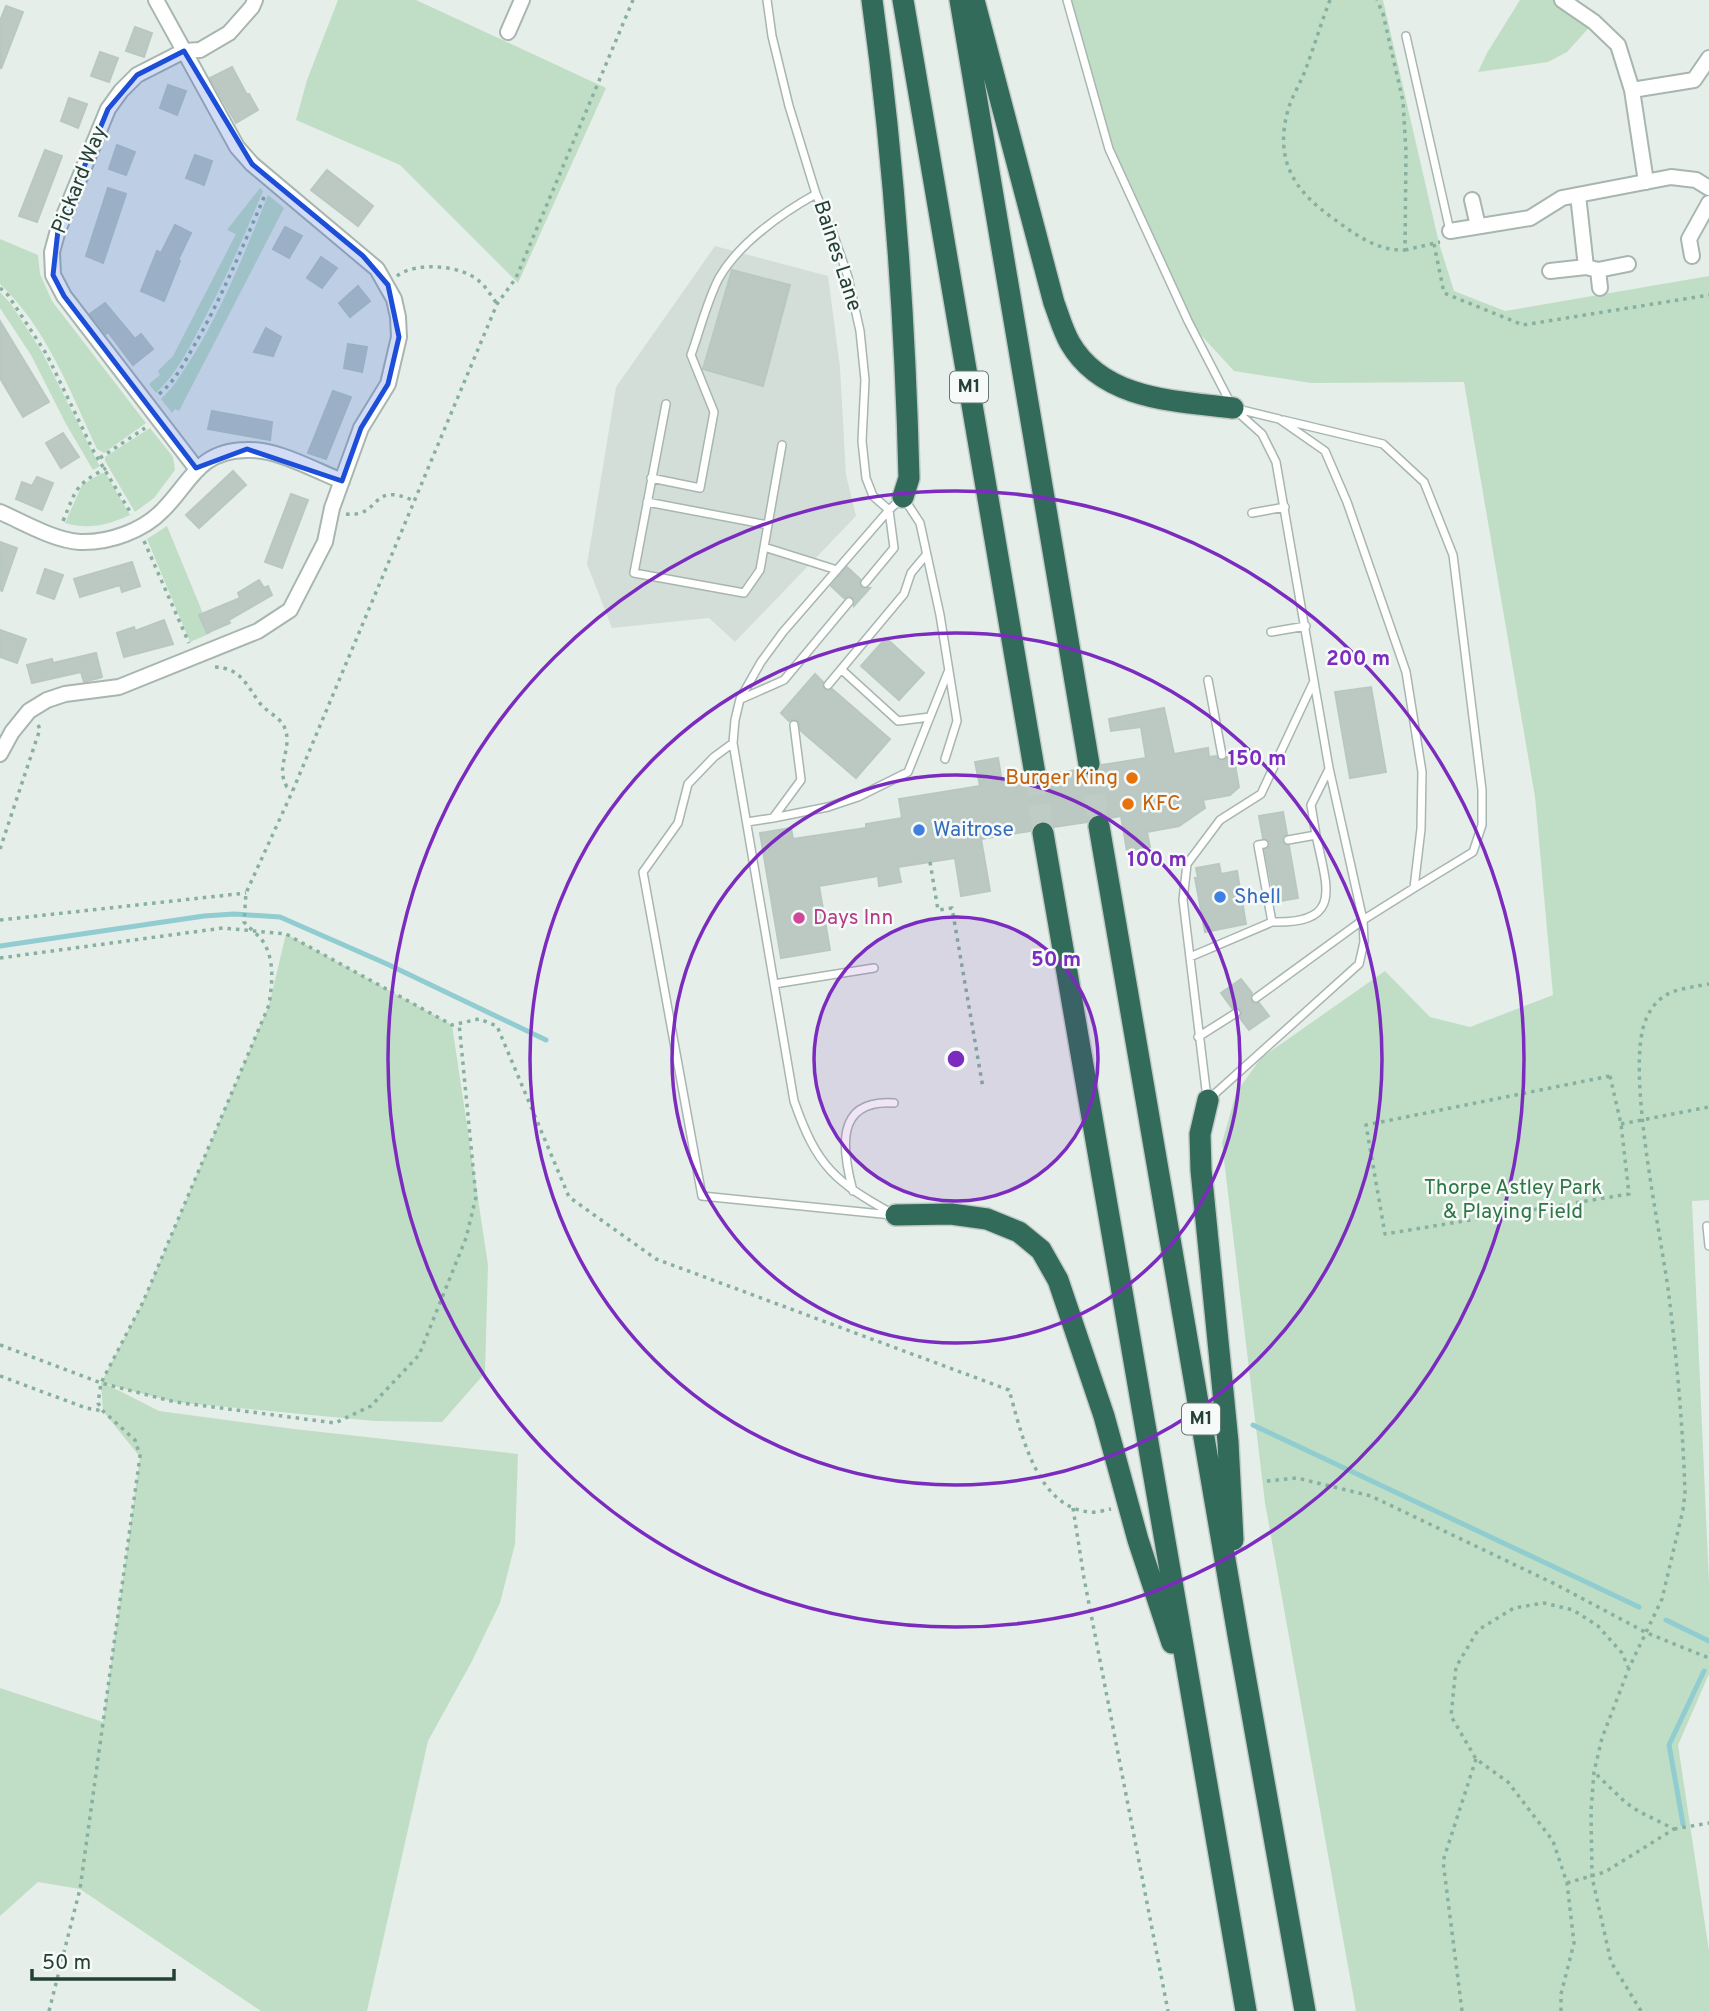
<svg xmlns="http://www.w3.org/2000/svg" width="1709" height="2011" font-family="Overpass,sans-serif">
	<rect width="100%" height="100%" fill="#e6eee9"/>
	<!-- built -->
	<path fill="#d4ded8" d="M 715,246 L 828,276 L 840,367 L 846,475 L 856,516 L 735,642 L 709,618 L 612,628 L 587,564 L 616,387 Z"/>
	<!-- green -->
	<path fill="#c0dec5" d="M 338,0 L 416,0 L 606,88 L 518,283 L 400,165 L 296,120 L 307,80 Z
		M 1067,0 L 1383,0 L 1439,243 L 1454,291 L 1505,311 L 1709,276 L 1709,1200 L 1692,1201 L 1709,1583 L 1709,1674 L 1678,1745 L 1709,1951 L 1709,2011 L 1356,2011 L 1265,1503 L 1222,1143 L 1236,1093 L 1261,1058 L 1385,971 L 1430,1017 L 1470,1027 L 1553,995 L 1535,797 L 1464,382 L 1311,383 L 1234,371 L 1188,321 L 1109,149 Z
		M 1520,0 L 1562,0 L 1594,22 L 1567,52 L 1548,62 L 1478,72 L 1487,53 Z
		M 260,188 L 263,191 C 244,236 225,281 201,325 C 189,349 176,374 156,393 L 149,384 L 160,375 L 158,371 L 173,356 L 236,234 L 227,230 Z
		M 268,195 L 284,208 L 179,411 L 175,409 L 172,413 L 161,399 C 175,386 183,371 193,356 C 224,305 246,250 268,195 Z
		M 0,239 L 38,255 L 40,274 L 52,301 L 146,423 L 104,453 L 97,449 C 71,393 46,327 0,284 Z
		M 0,292 L 11,304 L 42,352 L 98,463 L 100,466 L 93,470 L 66,424 L 31,355 L 0,308 Z
		M 150,428 L 173,457 L 175,470 L 154,498 L 135,512 L 105,461 L 105,457 Z
		M 102,473 L 106,474 L 130,515 C 108,525 89,530 65,523 L 82,485 Z
		M 167,526 L 211,633 L 190,642 L 147,539 Z
		M 286,934 L 452,1025 L 488,1265 L 485,1373 L 442,1422 L 374,1421 L 175,1402 L 106,1384 L 159,1411 L 294,1429 L 518,1454 L 515,1544 L 500,1603 L 471,1663 L 428,1741 L 367,2011 L 261,2011 L 80,1889 L 38,1882 L 0,1916 L 0,1688 L 103,1722 L 140,1457 L 103,1411 L 101,1383 L 143,1302 L 269,1005 Z"/>
	<g fill="none" stroke-linecap="round" stroke-linejoin="round">
		<!-- stream -->
		<path stroke="#90ccd0" stroke-width="5" d="M 0,946 L 204,916 L 234,914 L 280,917 L 387,964 L 546,1040
			M 1253,1425 L 1639,1607
			M 1666,1620 L 1709,1641
			M 1683,1824 L 1669,1745 L 1704,1671"/>
	</g>
	<!-- building -->
	<path fill="#bbc9c2" stroke="#b8c8c0" stroke-width="2" d="M 6,6 L 23,12 L 1,69 L 0,21 Z
		M 135,27 L 152,33 L 144,57 L 126,51 Z
		M 100,52 L 118,58 L 109,82 L 91,76 Z
		M 232,67 L 247,95 L 249,94 L 258,110 L 236,123 L 210,78 Z
		M 168,85 L 186,91 L 177,115 L 160,108 Z
		M 69,98 L 87,104 L 78,128 L 61,121 Z
		M 117,145 L 135,152 L 126,175 L 109,169 Z
		M 45,150 L 62,156 L 37,222 L 19,216 Z
		M 195,155 L 212,161 L 204,185 L 186,178 Z
		M 327,170 L 373,206 L 358,226 L 311,190 Z
		M 108,188 L 126,194 L 103,263 L 86,256 Z
		M 175,225 L 191,233 L 178,260 L 180,261 L 164,301 L 141,291 L 157,251 L 161,253 Z
		M 285,227 L 302,236 L 289,258 L 273,249 Z
		M 321,257 L 337,268 L 322,288 L 307,278 Z
		M 732,270 L 790,285 L 763,386 L 703,369 Z
		M 358,286 L 370,301 L 350,317 L 339,303 Z
		M 105,303 L 135,339 L 141,334 L 153,349 L 133,365 L 108,332 L 106,334 L 90,314 Z
		M 0,321 L 49,402 L 23,417 L 0,378 Z
		M 266,328 L 281,337 L 273,356 L 254,352 Z
		M 348,344 L 367,347 L 362,372 L 344,368 Z
		M 333,391 L 351,397 L 326,459 L 308,453 Z
		M 212,411 L 272,422 L 270,440 L 208,429 Z
		M 63,433 L 79,457 L 61,468 L 46,443 Z
		M 233,471 L 246,485 L 199,528 L 186,515 Z
		M 37,477 L 53,483 L 42,510 L 16,499 L 22,482 L 32,486 Z
		M 291,494 L 308,500 L 282,568 L 265,562 Z
		M 0,542 L 17,548 L 2,591 L 0,590 Z
		M 132,562 L 140,586 L 122,592 L 120,585 L 80,597 L 74,579 Z
		M 847,567 L 860,579 L 861,587 L 870,588 L 854,606 L 853,598 L 849,596 L 844,598 L 831,586 Z
		M 45,569 L 63,575 L 54,599 L 37,593 Z
		M 259,580 L 264,588 L 268,586 L 272,595 L 229,620 L 230,623 L 207,633 L 199,615 L 240,598 L 238,593 Z
		M 164,620 L 173,644 L 124,657 L 117,633 L 134,627 L 135,631 Z
		M 0,630 L 26,639 L 17,663 L 0,657 Z
		M 886,638 L 924,673 L 899,700 L 861,666 Z
		M 96,653 L 102,677 L 84,682 L 81,672 L 32,683 L 27,665 L 52,659 L 53,663 Z
		M 815,674 L 823,682 L 824,689 L 828,691 L 832,689 L 890,739 L 856,778 L 801,731 L 798,721 L 794,719 L 789,721 L 781,713 Z
		M 1371,687 L 1386,772 L 1350,778 L 1335,692 Z
		M 1164,708 L 1174,754 L 1208,748 L 1209,757 L 1216,756 L 1222,761 L 1226,759 L 1228,754 L 1233,753 L 1239,787 L 1230,795 L 1203,800 L 1205,808 L 1179,826 L 1147,832 L 1150,847 L 1127,851 L 1121,816 L 1109,818 L 1097,813 L 1091,816 L 1087,822 L 1054,827 L 1048,821 L 1041,820 L 1034,823 L 1030,831 L 981,839 L 990,891 L 961,896 L 955,858 L 898,867 L 901,882 L 879,886 L 878,876 L 819,886 L 830,950 L 781,958 L 760,833 L 791,828 L 793,839 L 866,828 L 866,824 L 902,818 L 899,799 L 980,786 L 975,762 L 998,758 L 1002,782 L 1023,779 L 1031,786 L 1043,784 L 1048,774 L 1077,770 L 1084,776 L 1092,777 L 1098,774 L 1102,765 L 1146,758 L 1141,727 L 1111,731 L 1109,719 Z
		M 1283,812 L 1287,834 L 1283,837 L 1282,842 L 1289,846 L 1298,898 L 1275,902 L 1265,850 L 1269,847 L 1270,842 L 1263,838 L 1259,816 Z
		M 1219,864 L 1221,874 L 1237,871 L 1246,924 L 1205,932 L 1195,878 L 1198,878 L 1196,868 Z
		M 1241,979 L 1252,993 L 1250,998 L 1252,1002 L 1259,1003 L 1269,1016 L 1249,1030 L 1240,1018 L 1242,1013 L 1241,1009 L 1232,1008 L 1221,993 Z"/>
	<g fill="none" stroke-linecap="round" stroke-linejoin="round">
		<!-- motorway-tunnel -->
		<path stroke="#bfcbc5" stroke-width="21" stroke-dasharray="21 10" stroke-linecap="butt" d="M 1089,764 L 1099,826
			M 1035,774 L 1043,833"/>
		<defs>
			<path id="service" d="M 767,0 L 772,36 L 789,106 L 816,194 L 833,233 L 848,277 L 860,331 L 865,380 L 862,441 L 866,478 L 873,496 L 889,510 L 894,548 L 865,583
				M 1067,0 L 1109,149 L 1188,321 L 1233,408 L 1262,434 L 1276,462 L 1329,768 L 1363,920 L 1364,942 L 1359,964 L 1209,1099
				M 1406,36 L 1450,231
				M 666,404 L 634,573 L 744,593 L 760,570 L 782,445
				M 1234,408 L 1279,419 L 1325,451 L 1347,502 L 1406,672 L 1422,772 L 1421,829 L 1414,888 L 1363,920 L 1256,998
				M 1283,420 L 1383,444 L 1424,482 L 1453,555 L 1482,790 L 1482,825 L 1473,852 L 1414,888
				M 651,478 L 700,488 L 714,412 L 691,355 C 700,330 707,301 719,278 C 739,243 782,213 816,194
				M 647,502 L 768,525
				M 1252,513 L 1285,507
				M 764,547 L 837,570
				M 1271,632 L 1306,626
				M 842,670 L 898,721 L 930,717
				M 1208,680 L 1222,755
				M 828,685 L 904,594 L 911,573 L 926,555
				M 741,699 L 784,680 L 849,602
				M 733,743 L 714,757 L 688,784 L 678,823 L 643,872 L 702,1196 L 892,1215
				M 773,818 L 828,807 L 858,797 L 908,772 L 948,672
				M 747,822 L 773,818 L 801,780 L 794,725
				M 1288,840 L 1316,835 L 1311,805 L 1329,769
				M 1272,922 C 1344,924 1327,888 1316,835
				M 1190,957 L 1272,922 L 1258,845 L 1264,844
				M 774,984 L 874,968
				M 1198,1037 L 1236,1013
				M 1207,1098 L 1183,900 L 1187,864 L 1220,820 L 1261,794 L 1314,681
				M 853,1191 C 842,1150 834,1099 894,1103
				M 895,1215 C 835,1182 817,1167 794,1101 L 733,743 L 735,720 L 740,699 L 761,662 L 783,632 L 889,510 L 903,497 L 920,523 L 940,615 L 957,721 L 945,759
				M 1707,1226 L 1709,1246"/>
			<path id="minor" d="M 1562,0 L 1594,22 L 1618,45 L 1632,90 L 1646,182
				M 508,32 L 522,0
				M 1632,90 L 1694,80 L 1709,58
				M 1578,195 L 1586,267
				M 1472,200 L 1478,226
				M 1450,231 L 1530,218 L 1562,198 L 1671,177 L 1696,180 L 1709,188
				M 1692,256 L 1689,239 L 1709,203
				M 1598,270 L 1600,288
				M 1550,271 L 1586,267 L 1598,270 L 1628,264
				M 196,468 L 64,296 L 53,275 L 52,252 L 58,230 L 108,109 L 121,91 L 137,75 L 184,51 L 200,50 L 229,33 L 252,7 L 255,0
				M 0,512 C 25,523 53,540 80,542 C 109,543 143,531 163,510 C 191,482 198,451 246,450 C 276,448 314,470 342,481
				M 0,754 L 12,732 L 29,711 L 47,700 L 65,694 L 119,687 L 258,631 L 290,610 L 325,542 L 332,508 L 361,428 L 388,384 L 399,337 L 398,317 L 394,299 L 377,269 L 252,164 L 237,147 L 156,0"/>
			<path id="motorway" d="M 872,0 C 894,159 905,318 909,478 L 903,497
				M 903,0 L 1035,774
				M 960,0 L 1089,764
				M 974,0 L 1054,303 C 1059,316 1063,331 1070,343 C 1103,400 1175,401 1233,408
				M 1099,826 L 1239,1641 L 1305,2011
				M 1043,833 L 1246,2011
				M 1208,1100 L 1200,1134 L 1201,1170 L 1228,1442 L 1233,1540
				M 896,1215 L 951,1214 L 987,1219 L 1019,1232 L 1041,1250 L 1058,1280 L 1104,1416 L 1138,1540 L 1172,1643"/>
		</defs>
		<!-- service casing -->
		<use href="#service" stroke="#a8b6b0" stroke-width="10"/>
		<!-- minor casing -->
		<use href="#minor" stroke="#a8b6b0" stroke-width="18"/>
		<!-- motorway casing -->
		<use href="#motorway" stroke="#c2cac7" stroke-width="24"/>
		<!-- path -->
		<path stroke="#87b0a0" stroke-width="3.5" stroke-dasharray="3.5 5" stroke-linecap="butt" d="M 1330,0 C 1321,23 1314,47 1305,71 C 1300,84 1292,96 1288,110 C 1274,160 1294,191 1334,219 C 1356,235 1377,251 1405,250 L 1406,152 L 1403,101 L 1383,14 L 1377,0
			M 1434,244 L 1444,293 L 1523,325 L 1709,295
			M 1405,250 L 1440,242
			M 397,276 C 416,261 463,265 480,282 C 487,288 492,297 497,304
			M 0,288 L 8,295 L 47,355 L 94,452 L 132,515
			M 159,394 C 173,383 182,367 191,351 C 220,302 242,248 265,195
			M 100,458 L 145,428
			M 346,514 C 382,518 369,480 414,501
			M 63,521 C 77,488 74,486 106,468
			M 144,541 L 189,643
			M 215,667 C 240,668 246,684 259,702 C 269,716 287,717 287,740 C 287,757 277,770 287,787 L 293,790
			M 0,849 L 40,729 L 38,725
			M 930,862 L 938,910 L 952,908 L 983,1088
			M 0,920 L 246,893
			M 0,958 L 223,928 L 286,934 L 452,1025 L 479,1019 L 497,1026 L 569,1197 L 656,1259 L 1009,1390 C 1021,1431 1036,1508 1090,1512 C 1096,1513 1105,1510 1111,1509
			M 1610,1076 L 1621,1124 L 1629,1194 L 1385,1234 L 1366,1125 Z
			M 1621,1124 L 1709,1107
			M 0,1345 L 101,1383 L 175,1402 L 335,1423 L 371,1406 L 419,1355 L 466,1238 L 476,1197 L 459,1023
			M 0,1376 L 86,1408 L 103,1411
			M 1267,1481 L 1297,1478 L 1371,1496 L 1555,1584 L 1647,1633 L 1709,1658
			M 1073,1508 L 1084,1578 L 1168,2011
			M 1674,1829 L 1709,1823
			M 1567,1883 L 1605,1872 L 1674,1829 L 1638,1811 L 1625,1802 L 1594,1772
			M 49,2011 L 80,1889 L 140,1456 L 135,1440 L 103,1411 L 98,1403 L 101,1383 L 143,1302 L 269,1005 C 272,984 275,962 264,943 C 259,935 250,929 244,922 L 246,893 L 293,790 L 497,304 L 516,278 L 633,0
			M 1462,2011 L 1443,1861 L 1476,1759
			M 1561,2011 L 1561,1994 L 1574,1943 L 1567,1883 L 1553,1841 L 1508,1782 L 1476,1759 L 1451,1716 L 1456,1667 L 1478,1630 L 1514,1608 L 1544,1603 L 1573,1610 L 1598,1626 L 1622,1653 L 1628,1667
			M 1641,2011 L 1611,1962 L 1592,1877 L 1591,1811 L 1594,1772 L 1602,1738 L 1629,1668 L 1662,1599 L 1683,1510 L 1685,1493 C 1683,1428 1677,1362 1669,1296 C 1662,1237 1623,1065 1647,1017 C 1660,989 1682,989 1709,984"/>
		<!-- service -->
		<use href="#service" stroke="#fff" stroke-width="7"/>
		<!-- minor -->
		<use href="#minor" stroke="#fff" stroke-width="14"/>
		<!-- motorway -->
		<use href="#motorway" stroke="#326b5a" stroke-width="21"/>
	</g>
	<!-- marked area -->
	<path fill="#1d4ed8" fill-opacity="0.2" stroke="#1d4ed8" stroke-width="5" stroke-linejoin="round" d="M 184,51 L 252,164 L 363,256 L 388,285 L 399,337 L 388,384 L 361,428 L 342,481 L 247,449 L 196,468 L 64,296 L 53,275 L 58,230 L 108,109 L 137,75 Z"/>
	<!-- distance rings -->
	<circle cx="956" cy="1059" r="142" fill="#7b2cbf" fill-opacity=".12"/>
	<g fill="none" stroke="#7b2cbf" stroke-width="3.5">
		<circle cx="956" cy="1059" r="142"/>
		<circle cx="956" cy="1059" r="284"/>
		<circle cx="956" cy="1059" r="426"/>
		<circle cx="956" cy="1059" r="568"/>
	</g>
	<!-- markers -->
	<g fill="#e8710a" stroke="#f6faf8" stroke-width="2.5">
		<circle cx="1132" cy="778" r="7"/>
		<circle cx="1128" cy="804" r="7"/>
	</g>
	<g fill="#3f7fe0" stroke="#f6faf8" stroke-width="2.5">
		<circle cx="919" cy="830" r="7"/>
		<circle cx="1220" cy="897" r="7"/>
	</g>
	<circle fill="#d1479c" stroke="#f6faf8" stroke-width="2.5" cx="799" cy="918" r="7"/>
	<g text-anchor="middle" dominant-baseline="central" stroke-width="5" stroke-linejoin="round" paint-order="stroke">
		<!-- shield labels -->
		<g fill="#f6faf8" stroke="#647870" stroke-width="2">
			<rect x="950" y="371.5" width="38" height="31" rx="5"/>
			<rect x="1182" y="1403.5" width="38" height="31" rx="5"/>
		</g>
		<g font-size="19" font-weight="bold" fill="#254036">
			<text x="969" y="387">M1</text>
			<text x="1201" y="1419">M1</text>
		</g>
		<!-- street labels -->
		<g font-size="21" fill="#254036" stroke="#f6faf8">
			<text transform="translate(80 180) rotate(-68)">Pickard Way</text>
			<text transform="translate(837 256) rotate(72)">Baines Lane</text>
		</g>
		<!-- food labels -->
		<g font-size="21" fill="#c56008" stroke="#f6faf8" text-anchor="end">
			<text x="1118" y="778">Burger King</text>
			<text x="1142" y="804" text-anchor="start">KFC</text>
		</g>
		<!-- shop labels -->
		<g font-size="21" fill="#366cbe" stroke="#f6faf8" text-anchor="start">
			<text x="933" y="830">Waitrose</text>
			<text x="1234" y="897">Shell</text>
		</g>
		<!-- hotel labels -->
		<g font-size="21" fill="#b23c85" stroke="#f6faf8" text-anchor="start">
			<text x="813" y="918">Days Inn</text>
		</g>
		<!-- park labels -->
		<g font-size="21" fill="#307545" stroke="#f6faf8">
			<text x="1513" y="1188">Thorpe Astley Park<tspan x="1513" dy="24">&amp; Playing Field</tspan></text>
		</g>
	</g>
	<circle cx="956" cy="1059" r="10" fill="#7b2cbf" stroke="#f6faf8" stroke-width="3.5"/>
	<g font-size="21" text-anchor="middle" font-weight="bold" fill="#7b2cbf" stroke="#f6faf8" stroke-width="5" stroke-linejoin="round" paint-order="stroke">
		<text x="1358" y="665">200 m</text>
		<text x="1257" y="765">150 m</text>
		<text x="1157" y="866">100 m</text>
		<text x="1056" y="966">50 m</text>
	</g>
	<!-- scale -->
	<path d="M32 1969v10h142v-10" fill="none" stroke="#254036" stroke-width="3.5"/>
	<text x="42" y="1969" font-size="21" fill="#254036" stroke="#f6faf8" stroke-width="5" paint-order="stroke">50 m</text>
</svg>
